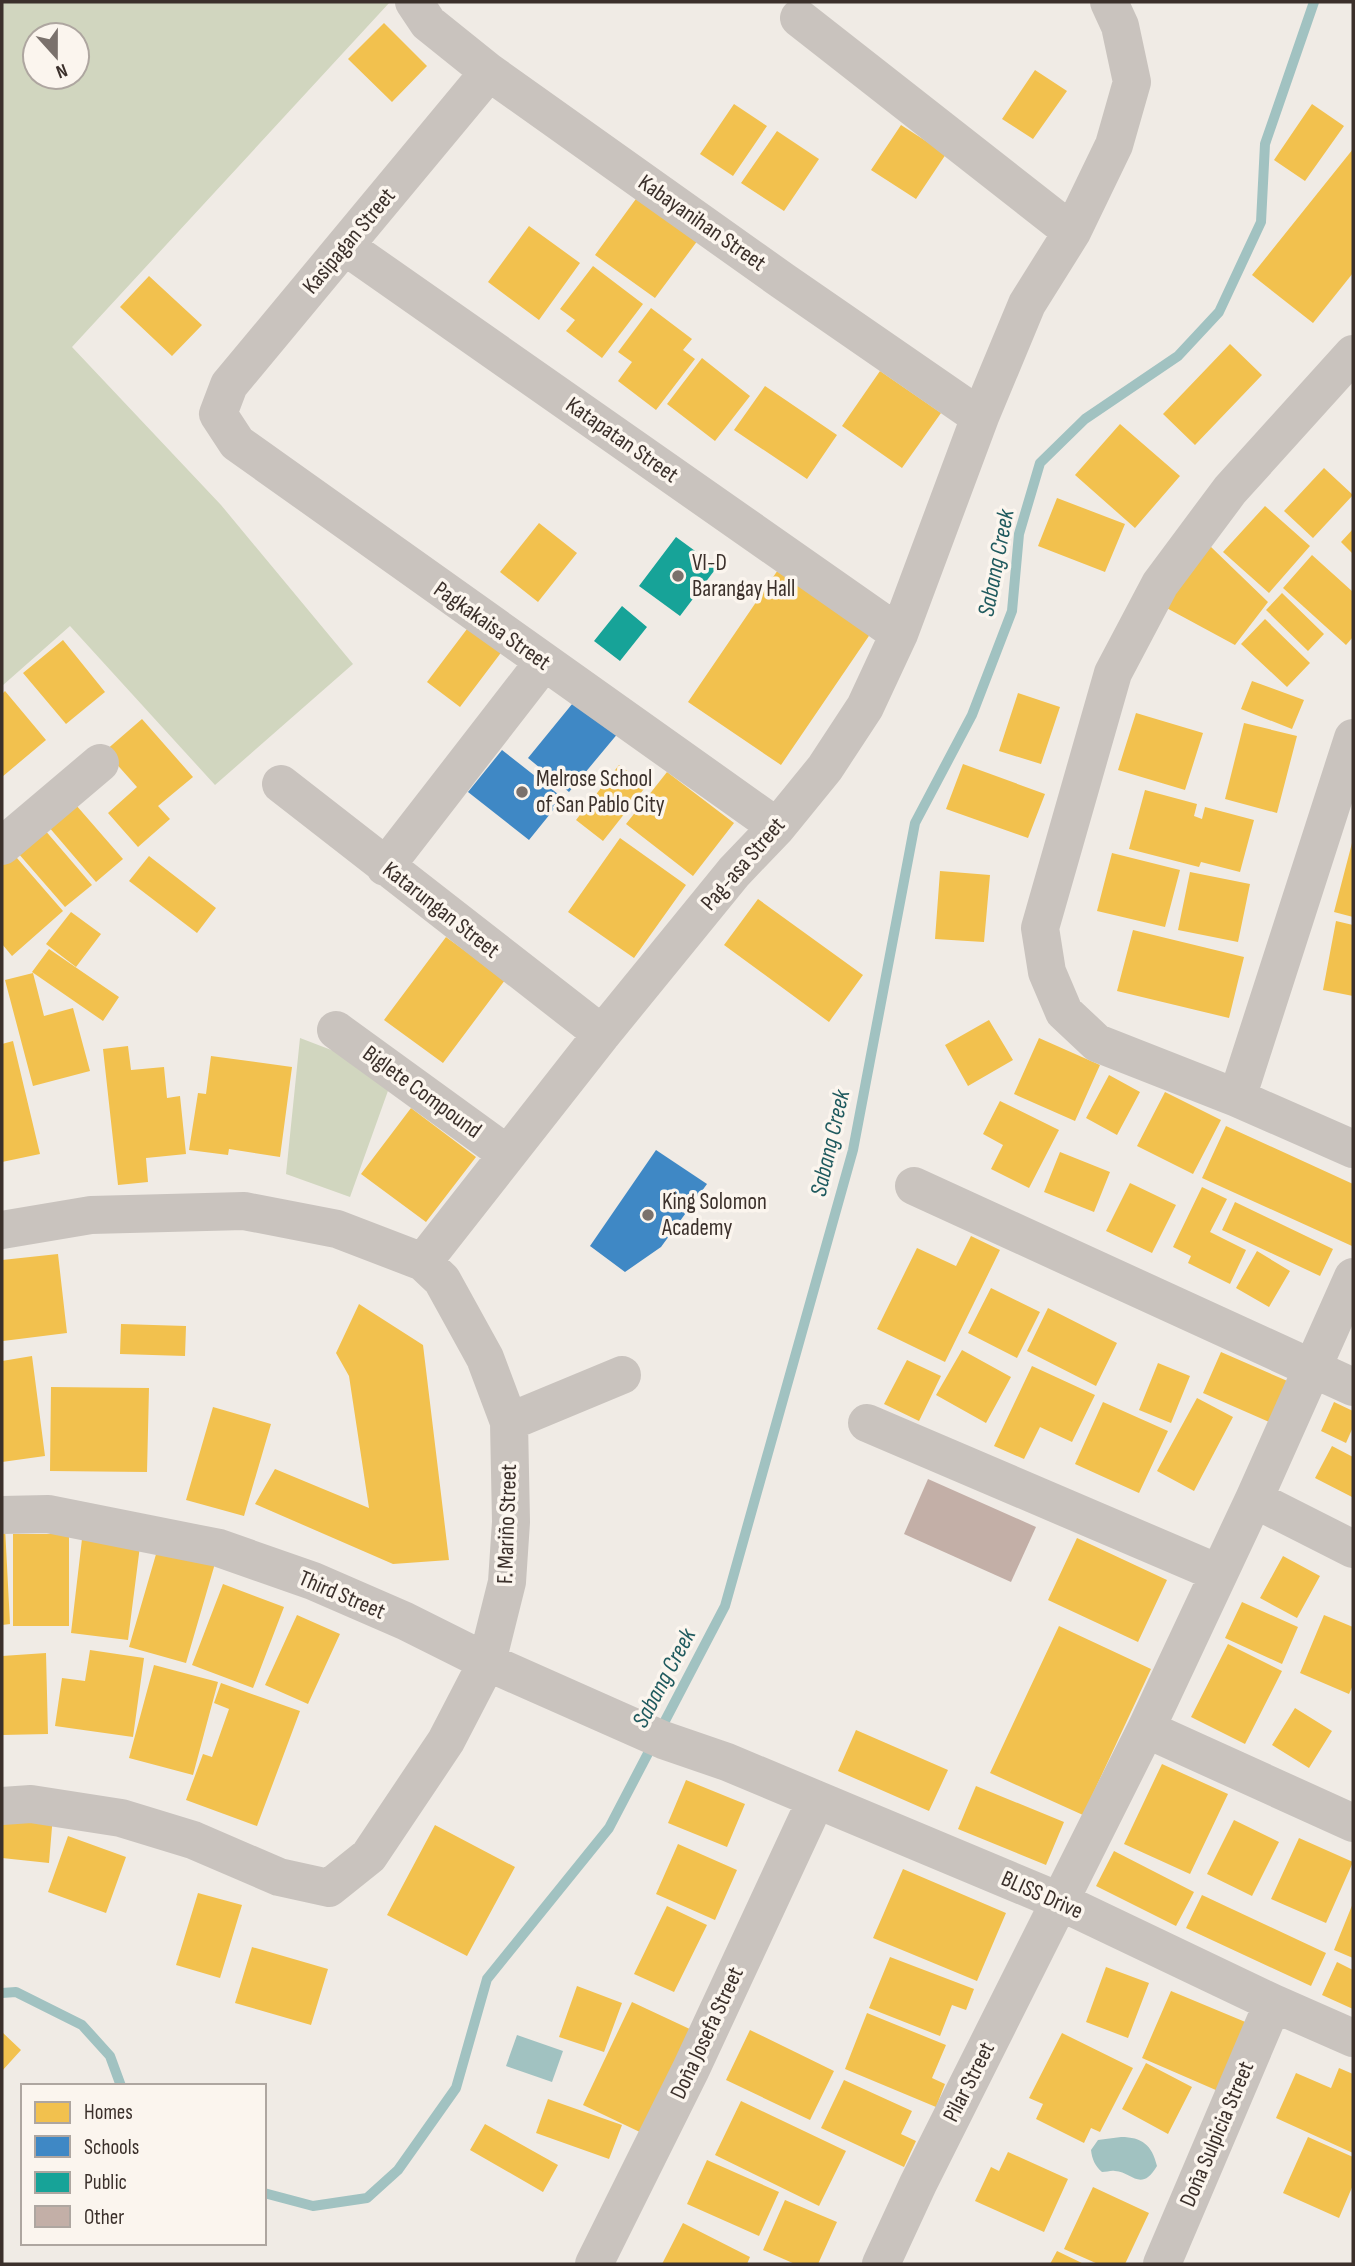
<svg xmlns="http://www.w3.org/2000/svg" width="1355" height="2266" font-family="'Sofia Sans Condensed',sans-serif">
	<rect width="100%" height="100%" fill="#f0ebe5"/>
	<!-- green -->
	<path fill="#d1d6bf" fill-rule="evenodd" d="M 2,2 L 390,2 L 72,347 L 221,505 L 353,664 L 215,785 L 70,626 L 2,686 ZM 35,35 L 77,35 L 77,77 L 35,77 Z
		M 300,1038 L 394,1074 L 350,1197 L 286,1174 Z"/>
	<!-- water -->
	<path fill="#a1c2c1" d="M 517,2035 L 563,2051 L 552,2082 L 506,2066 Z
		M 1121,2137 C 1142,2137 1152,2145 1157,2166 C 1141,2193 1132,2172 1115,2171 C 1111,2170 1107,2172 1102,2172 C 1095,2166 1092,2159 1091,2150 L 1098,2140 Z"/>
	<!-- homes -->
	<path fill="#f2c14e" d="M 384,23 L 427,66 L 392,102 L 348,59 Z
		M 1035,70 L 1067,91 L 1033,139 L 1002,119 Z
		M 734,104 L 767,126 L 733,176 L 700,154 Z
		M 1312,104 L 1344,126 L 1305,181 L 1274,160 Z
		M 901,125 L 946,154 L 916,199 L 871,170 Z
		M 777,131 L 819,159 L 784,211 L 741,183 Z
		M 1353,149 L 1353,273 L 1313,323 L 1252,275 Z
		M 641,192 L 701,236 L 655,298 L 595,255 Z
		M 529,226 L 580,263 L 539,320 L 488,282 Z
		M 593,266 L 643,304 L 602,358 L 566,331 L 575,320 L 560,309 Z
		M 149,276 L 202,325 L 172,356 L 120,307 Z
		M 651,308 L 692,339 L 683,350 L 695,359 L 656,410 L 618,381 L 632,362 L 618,352 Z
		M 1230,344 L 1262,375 L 1195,445 L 1163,414 Z
		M 702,358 L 750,396 L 715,441 L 667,404 Z
		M 880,371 L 941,413 L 902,468 L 842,426 Z
		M 765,386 L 837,435 L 807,479 L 734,430 Z
		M 1120,424 L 1180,476 L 1135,528 L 1075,475 Z
		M 1324,468 L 1353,495 L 1313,538 L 1284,511 Z
		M 1057,498 L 1125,524 L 1105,572 L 1038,546 Z
		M 1265,506 L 1310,546 L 1269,593 L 1223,552 Z
		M 539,523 L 577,553 L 538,602 L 500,572 Z
		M 1353,529 L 1353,554 L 1341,542 Z
		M 1210,546 L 1268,602 L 1235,645 L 1161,605 Z
		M 1312,555 L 1353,592 L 1353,637 L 1346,645 L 1283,588 Z
		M 782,564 L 875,627 L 781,765 L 688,702 Z
		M 1282,593 L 1324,634 L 1308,651 L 1266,610 Z
		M 1265,619 L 1310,663 L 1287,687 L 1241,644 Z
		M 470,625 L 503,650 L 460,707 L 427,682 Z
		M 63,640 L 105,692 L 66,724 L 23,673 Z
		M 1252,681 L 1304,700 L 1292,729 L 1241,709 Z
		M 5,691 L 46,740 L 2,777 L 2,694 Z
		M 1018,693 L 1060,707 L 1041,764 L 999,751 Z
		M 1136,713 L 1203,733 L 1185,790 L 1118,770 Z
		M 142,719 L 193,777 L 158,806 L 170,819 L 138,847 L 108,813 L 137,787 L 105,751 Z
		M 1244,723 L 1297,736 L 1277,813 L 1225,799 Z
		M 963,764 L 1045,794 L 1028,838 L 946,809 Z
		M 619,765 L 647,785 L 603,841 L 576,820 Z
		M 667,772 L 734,823 L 693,876 L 626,824 Z
		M 1145,790 L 1197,804 L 1194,816 L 1202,819 L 1205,807 L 1254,820 L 1240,872 L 1201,862 L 1199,867 L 1129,849 Z
		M 69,797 L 123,859 L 96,882 L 42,819 Z
		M 38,822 L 92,885 L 65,907 L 11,845 Z
		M 620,838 L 686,885 L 634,958 L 568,912 Z
		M 1352,843 L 1353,843 L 1353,917 L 1334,912 Z
		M 10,850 L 63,911 L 12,956 L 2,944 L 2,857 Z
		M 1112,853 L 1180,870 L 1165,927 L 1097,911 Z
		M 149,856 L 216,908 L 197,933 L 129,881 Z
		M 940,871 L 990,875 L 984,942 L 935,939 Z
		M 1190,872 L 1250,884 L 1238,942 L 1178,930 Z
		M 758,899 L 863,975 L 829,1022 L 724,945 Z
		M 71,912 L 101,934 L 76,967 L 46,944 Z
		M 1336,921 L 1353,925 L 1353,996 L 1323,990 Z
		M 1133,930 L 1244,957 L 1229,1018 L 1117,991 Z
		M 446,937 L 505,980 L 443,1063 L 384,1020 Z
		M 49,949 L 119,997 L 103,1021 L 32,972 Z
		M 33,973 L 44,1016 L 73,1008 L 90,1071 L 33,1086 L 5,980 Z
		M 989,1020 L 1013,1060 L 968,1086 L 945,1045 Z
		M 1039,1038 L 1100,1065 L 1075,1121 L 1014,1094 Z
		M 13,1041 L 40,1154 L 2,1162 L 2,1044 Z
		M 128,1046 L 131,1070 L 164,1067 L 167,1098 L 180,1096 L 186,1154 L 146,1158 L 148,1182 L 118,1185 L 103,1049 Z
		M 211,1056 L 292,1067 L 280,1157 L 229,1149 L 228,1155 L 189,1150 L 198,1093 L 206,1094 Z
		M 1109,1075 L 1140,1092 L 1117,1135 L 1086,1118 Z
		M 1165,1092 L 1221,1120 L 1193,1174 L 1137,1146 Z
		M 1000,1101 L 1059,1130 L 1029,1188 L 991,1169 L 1003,1145 L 983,1134 Z
		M 411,1108 L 476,1157 L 426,1222 L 361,1174 Z
		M 1226,1126 L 1353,1184 L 1352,1246 L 1202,1178 Z
		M 1060,1152 L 1110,1172 L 1094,1212 L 1044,1192 Z
		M 1130,1183 L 1176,1205 L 1152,1253 L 1106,1231 Z
		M 1202,1187 L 1227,1199 L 1210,1232 L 1246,1250 L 1230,1284 L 1188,1263 L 1191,1256 L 1173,1247 Z
		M 1235,1202 L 1333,1249 L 1320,1276 L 1222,1230 Z
		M 971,1236 L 1000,1250 L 945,1362 L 877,1329 L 917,1248 L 956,1266 Z
		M 1257,1251 L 1290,1271 L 1269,1307 L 1236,1288 Z
		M 58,1254 L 67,1333 L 3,1341 L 2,1260 Z
		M 991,1288 L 1040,1312 L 1017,1358 L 968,1333 Z
		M 359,1304 L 423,1345 L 449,1560 L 393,1564 L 255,1504 L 275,1469 L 369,1508 L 349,1376 L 336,1353 Z
		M 1048,1308 L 1117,1343 L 1096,1386 L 1027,1351 Z
		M 121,1324 L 186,1326 L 185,1356 L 120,1354 Z
		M 962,1350 L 1011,1377 L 986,1423 L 936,1395 Z
		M 1221,1352 L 1292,1383 L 1274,1424 L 1203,1393 Z
		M 32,1356 L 45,1456 L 2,1462 L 2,1361 Z
		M 907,1360 L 941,1376 L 919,1421 L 884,1404 Z
		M 1158,1363 L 1190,1376 L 1171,1423 L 1139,1410 Z
		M 1032,1366 L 1095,1395 L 1072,1442 L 1040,1427 L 1024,1459 L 994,1446 Z
		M 51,1387 L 149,1388 L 147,1472 L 50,1471 Z
		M 1197,1398 L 1233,1417 L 1194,1491 L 1157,1471 Z
		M 1103,1402 L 1168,1431 L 1139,1493 L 1075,1464 Z
		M 1334,1402 L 1353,1411 L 1353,1427 L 1346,1443 L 1321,1431 Z
		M 213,1407 L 271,1424 L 244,1516 L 186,1500 Z
		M 1332,1446 L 1353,1457 L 1352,1497 L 1315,1478 Z
		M 2,1527 L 5,1527 L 10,1624 L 2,1625 Z
		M 13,1534 L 69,1534 L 69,1626 L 13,1626 Z
		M 1077,1538 L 1167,1580 L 1138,1642 L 1048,1600 Z
		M 82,1539 L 140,1546 L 128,1640 L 71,1633 Z
		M 159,1544 L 216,1560 L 186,1663 L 129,1647 Z
		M 1283,1556 L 1320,1576 L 1297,1618 L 1260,1598 Z
		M 223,1584 L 284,1607 L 253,1688 L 192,1665 Z
		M 1242,1602 L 1298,1627 L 1282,1664 L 1225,1638 Z
		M 297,1615 L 340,1634 L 308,1704 L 265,1685 Z
		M 1324,1615 L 1353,1627 L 1353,1685 L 1349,1694 L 1300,1673 Z
		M 1059,1626 L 1151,1669 L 1083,1815 L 990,1773 Z
		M 1228,1644 L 1282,1671 L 1245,1744 L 1191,1717 Z
		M 90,1650 L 144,1658 L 133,1737 L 55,1726 L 62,1678 L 85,1681 Z
		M 46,1653 L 48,1734 L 2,1735 L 2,1656 Z
		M 154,1665 L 218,1682 L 193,1775 L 129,1758 Z
		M 221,1683 L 300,1711 L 257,1826 L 186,1800 L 203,1754 L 212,1757 L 229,1709 L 214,1703 Z
		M 1295,1708 L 1332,1731 L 1309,1768 L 1272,1745 Z
		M 856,1730 L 948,1770 L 929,1811 L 838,1771 Z
		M 1162,1764 L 1228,1794 L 1190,1874 L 1124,1844 Z
		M 686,1780 L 745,1804 L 727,1847 L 668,1823 Z
		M 976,1786 L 1064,1822 L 1046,1865 L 958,1829 Z
		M 2,1811 L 53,1815 L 49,1863 L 2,1858 Z
		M 1234,1820 L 1279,1842 L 1252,1896 L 1207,1874 Z
		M 435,1825 L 515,1867 L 467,1956 L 387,1915 Z
		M 68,1836 L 126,1857 L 106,1913 L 48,1892 Z
		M 1299,1838 L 1353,1862 L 1326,1923 L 1271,1899 Z
		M 678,1844 L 737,1870 L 715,1920 L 656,1894 Z
		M 1114,1851 L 1194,1892 L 1176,1926 L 1096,1886 Z
		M 903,1869 L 1006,1913 L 977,1981 L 873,1938 Z
		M 198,1893 L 242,1905 L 220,1978 L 176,1965 Z
		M 1202,1895 L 1326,1953 L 1311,1986 L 1186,1928 Z
		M 1353,1903 L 1353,1958 L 1334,1950 Z
		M 667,1906 L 707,1925 L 674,1992 L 634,1974 Z
		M 252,1947 L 328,1969 L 311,2025 L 235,2003 Z
		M 890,1957 L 974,1989 L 966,2010 L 952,2005 L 940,2036 L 869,2008 Z
		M 1337,1962 L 1353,1970 L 1353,2009 L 1322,1995 Z
		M 1106,1967 L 1149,1983 L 1128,2038 L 1086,2022 Z
		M 577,1986 L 622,2003 L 604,2052 L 559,2037 Z
		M 1171,1991 L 1255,2026 L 1225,2094 L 1142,2058 Z
		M 632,2002 L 694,2031 L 644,2134 L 583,2105 Z
		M 867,2013 L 946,2045 L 932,2078 L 945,2084 L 936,2107 L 845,2069 Z
		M 750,2030 L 834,2071 L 810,2120 L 726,2080 Z
		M 2,2032 L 21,2050 L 2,2071 Z
		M 1062,2033 L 1133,2068 L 1100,2132 L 1091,2128 L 1084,2143 L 1036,2119 L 1043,2104 L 1029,2098 Z
		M 1146,2063 L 1192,2087 L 1168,2134 L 1122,2109 Z
		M 1339,2068 L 1353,2074 L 1353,2153 L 1276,2118 L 1296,2073 L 1331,2088 Z
		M 844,2080 L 912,2111 L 901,2134 L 916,2141 L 904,2167 L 821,2128 Z
		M 548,2099 L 622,2125 L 609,2159 L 536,2133 Z
		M 741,2101 L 846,2151 L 819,2206 L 715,2155 Z
		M 485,2124 L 558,2165 L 543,2192 L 470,2150 Z
		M 1308,2137 L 1353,2157 L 1353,2185 L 1339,2218 L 1283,2193 Z
		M 1008,2152 L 1068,2179 L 1044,2232 L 975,2201 L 991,2167 L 999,2171 Z
		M 707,2160 L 779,2192 L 759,2236 L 687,2204 Z
		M 1093,2187 L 1149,2213 L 1125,2264 L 1098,2264 L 1064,2249 Z
		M 785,2200 L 837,2222 L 818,2264 L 795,2264 L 763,2250 Z
		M 683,2223 L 750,2257 L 747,2264 L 662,2264 Z
		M 1057,2251 L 1084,2264 L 1050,2264 Z"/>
	<!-- schools -->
	<path fill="#3f88c5" d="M 577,698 L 619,732 L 569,792 L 528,758 Z
		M 502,750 L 563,798 L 529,840 L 468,792 Z
		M 656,1150 L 707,1184 L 661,1247 L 625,1272 L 590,1246 Z"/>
	<!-- public -->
	<path fill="#17a398" d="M 676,537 L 717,567 L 680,616 L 639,586 Z
		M 622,606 L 647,627 L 620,661 L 594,641 Z"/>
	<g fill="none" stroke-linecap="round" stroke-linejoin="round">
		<!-- stream -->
		<path stroke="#a1c2c1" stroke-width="10" d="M 2,1993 L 16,1992 L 82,2025 L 110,2056 L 121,2086
			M 264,2193 L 313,2206 L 367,2198 L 398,2170 L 456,2088 L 487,1979 L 609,1828 L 725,1606 L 853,1150 L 915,823 L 972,715 L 1012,611 L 1019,534 L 1040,463 L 1085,419 L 1178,356 L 1219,312 L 1261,222 L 1265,144 L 1314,2"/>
	</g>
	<!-- building -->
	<path fill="#c3afa7" d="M 928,1479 L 1036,1527 L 1011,1582 L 904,1534 Z"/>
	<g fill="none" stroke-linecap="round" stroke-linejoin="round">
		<!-- minor -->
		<path stroke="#c9c3be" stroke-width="38" d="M 414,2 L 428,23 L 489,72 L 783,281 L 980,417
			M 799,18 L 1072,232
			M 489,72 L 229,385 L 218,414 L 237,443 L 777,827
			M 346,247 L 899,634
			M 1353,354 L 1230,490 L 1160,584 L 1113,673 L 1040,928 L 1047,972 L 1064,1012 L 1097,1043 L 1237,1098 L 1353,1149
			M 281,784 L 602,1034
			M 2,846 L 100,763
			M 385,867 L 543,663
			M 336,1030 L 507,1154
			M 1237,1098 L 1353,738
			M 914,1186 L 1353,1387
			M 2,1230 L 91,1215 L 244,1211 L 337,1229 L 423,1262 L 442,1280 L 485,1358 L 509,1422 L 511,1522 L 507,1582 L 487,1662 L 446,1741 L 369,1856 L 329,1888 L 279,1877 L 193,1840 L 121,1818 L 31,1804 L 2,1806
			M 423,1262 L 602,1034 L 734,872 L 777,827 L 825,768 L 865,707 L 899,634 L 980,417 L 1027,304 L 1072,232 L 1114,145 L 1132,82 L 1120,26 L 1109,2
			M 509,1422 L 622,1375
			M 867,1423 L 1218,1573
			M 1254,1499 L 1353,1549
			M 2,1515 L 48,1514 L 219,1548 L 313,1581 L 405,1621 L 487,1662 L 663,1740 L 727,1762 L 1059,1901 L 1273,2003 L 1353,2038
			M 1146,1729 L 1353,1823
			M 594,2264 L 691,2069 L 816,1800
			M 881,2264 L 918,2184 L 1146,1729 L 1254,1499 L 1353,1277
			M 1162,2264 L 1273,2003"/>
	</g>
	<!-- markers -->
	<g fill="#7a716c" stroke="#fbf5ee" stroke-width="2.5">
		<circle cx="678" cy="576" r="7"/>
		<circle cx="522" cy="792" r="7"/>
		<circle cx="648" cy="1215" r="7"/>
	</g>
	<g text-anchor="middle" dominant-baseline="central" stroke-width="7" stroke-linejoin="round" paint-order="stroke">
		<!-- street labels -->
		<g font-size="23" fill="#3b302b" stroke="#fbf5ee">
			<text transform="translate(702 223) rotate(35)">Kabayanihan Street</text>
			<text transform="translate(349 241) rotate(-50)">Kasipagan Street</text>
			<text transform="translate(622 440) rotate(35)">Katapatan Street</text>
			<text transform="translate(492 626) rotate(35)">Pagkakaisa Street</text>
			<text transform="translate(743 864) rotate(-49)">Pag-asa Street</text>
			<text transform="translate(441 910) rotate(38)">Katarungan Street</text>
			<text transform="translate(422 1092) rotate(36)">Biglete Compound</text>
			<text transform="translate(507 1524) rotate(-88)">F. Mariño Street</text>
			<text transform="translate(342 1595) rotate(23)">Third Street</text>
			<text transform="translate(1042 1895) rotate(24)">BLISS Drive</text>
			<text transform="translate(707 2033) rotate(-65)">Doña Josefa Street</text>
			<text transform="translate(969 2082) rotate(-63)">Pilar Street</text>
			<text transform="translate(1217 2134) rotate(-67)">Doña Sulpicia Street</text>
		</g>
		<!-- poi labels -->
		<g font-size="23" fill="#3b302b" stroke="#fbf5ee" text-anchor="start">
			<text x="692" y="563">VI-D<tspan x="692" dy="26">Barangay Hall</tspan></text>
			<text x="536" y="779">Melrose School<tspan x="536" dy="26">of San Pablo City</tspan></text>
			<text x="662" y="1202">King Solomon<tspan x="662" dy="26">Academy</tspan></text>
		</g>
		<!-- water labels -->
		<g font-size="24" font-style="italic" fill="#1f5a5e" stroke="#fbf5ee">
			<text transform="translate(996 563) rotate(-79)">Sabang Creek</text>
			<text transform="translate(830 1143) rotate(-77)">Sabang Creek</text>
			<text transform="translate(664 1678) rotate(-62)">Sabang Creek</text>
		</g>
	</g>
	<!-- border -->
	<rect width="1355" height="2266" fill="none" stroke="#3b302b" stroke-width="7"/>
	<!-- legend -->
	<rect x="21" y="2084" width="245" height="161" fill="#fbf5ee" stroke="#aea6a0" stroke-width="2"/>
	<rect x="35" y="2102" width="35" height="21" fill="#f2c14e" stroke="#aea6a0" stroke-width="2"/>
	<text x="84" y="2119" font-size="21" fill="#3b302b">Homes</text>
	<rect x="35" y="2136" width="35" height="21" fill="#3f88c5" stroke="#aea6a0" stroke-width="2"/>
	<text x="84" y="2154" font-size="21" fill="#3b302b">Schools</text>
	<rect x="35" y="2172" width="35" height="21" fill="#17a398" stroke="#aea6a0" stroke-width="2"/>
	<text x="84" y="2189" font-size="21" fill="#3b302b">Public</text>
	<rect x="35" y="2206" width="35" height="21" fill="#c3afa7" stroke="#aea6a0" stroke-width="2"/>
	<text x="84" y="2224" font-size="21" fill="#3b302b">Other</text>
	<!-- north arrow -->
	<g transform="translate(56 56) rotate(159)"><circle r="33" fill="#fbf5ee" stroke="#aea6a0" stroke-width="2"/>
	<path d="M0-5L12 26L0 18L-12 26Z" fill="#7a716c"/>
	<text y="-10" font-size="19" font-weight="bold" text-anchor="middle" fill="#3b302b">N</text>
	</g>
</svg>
